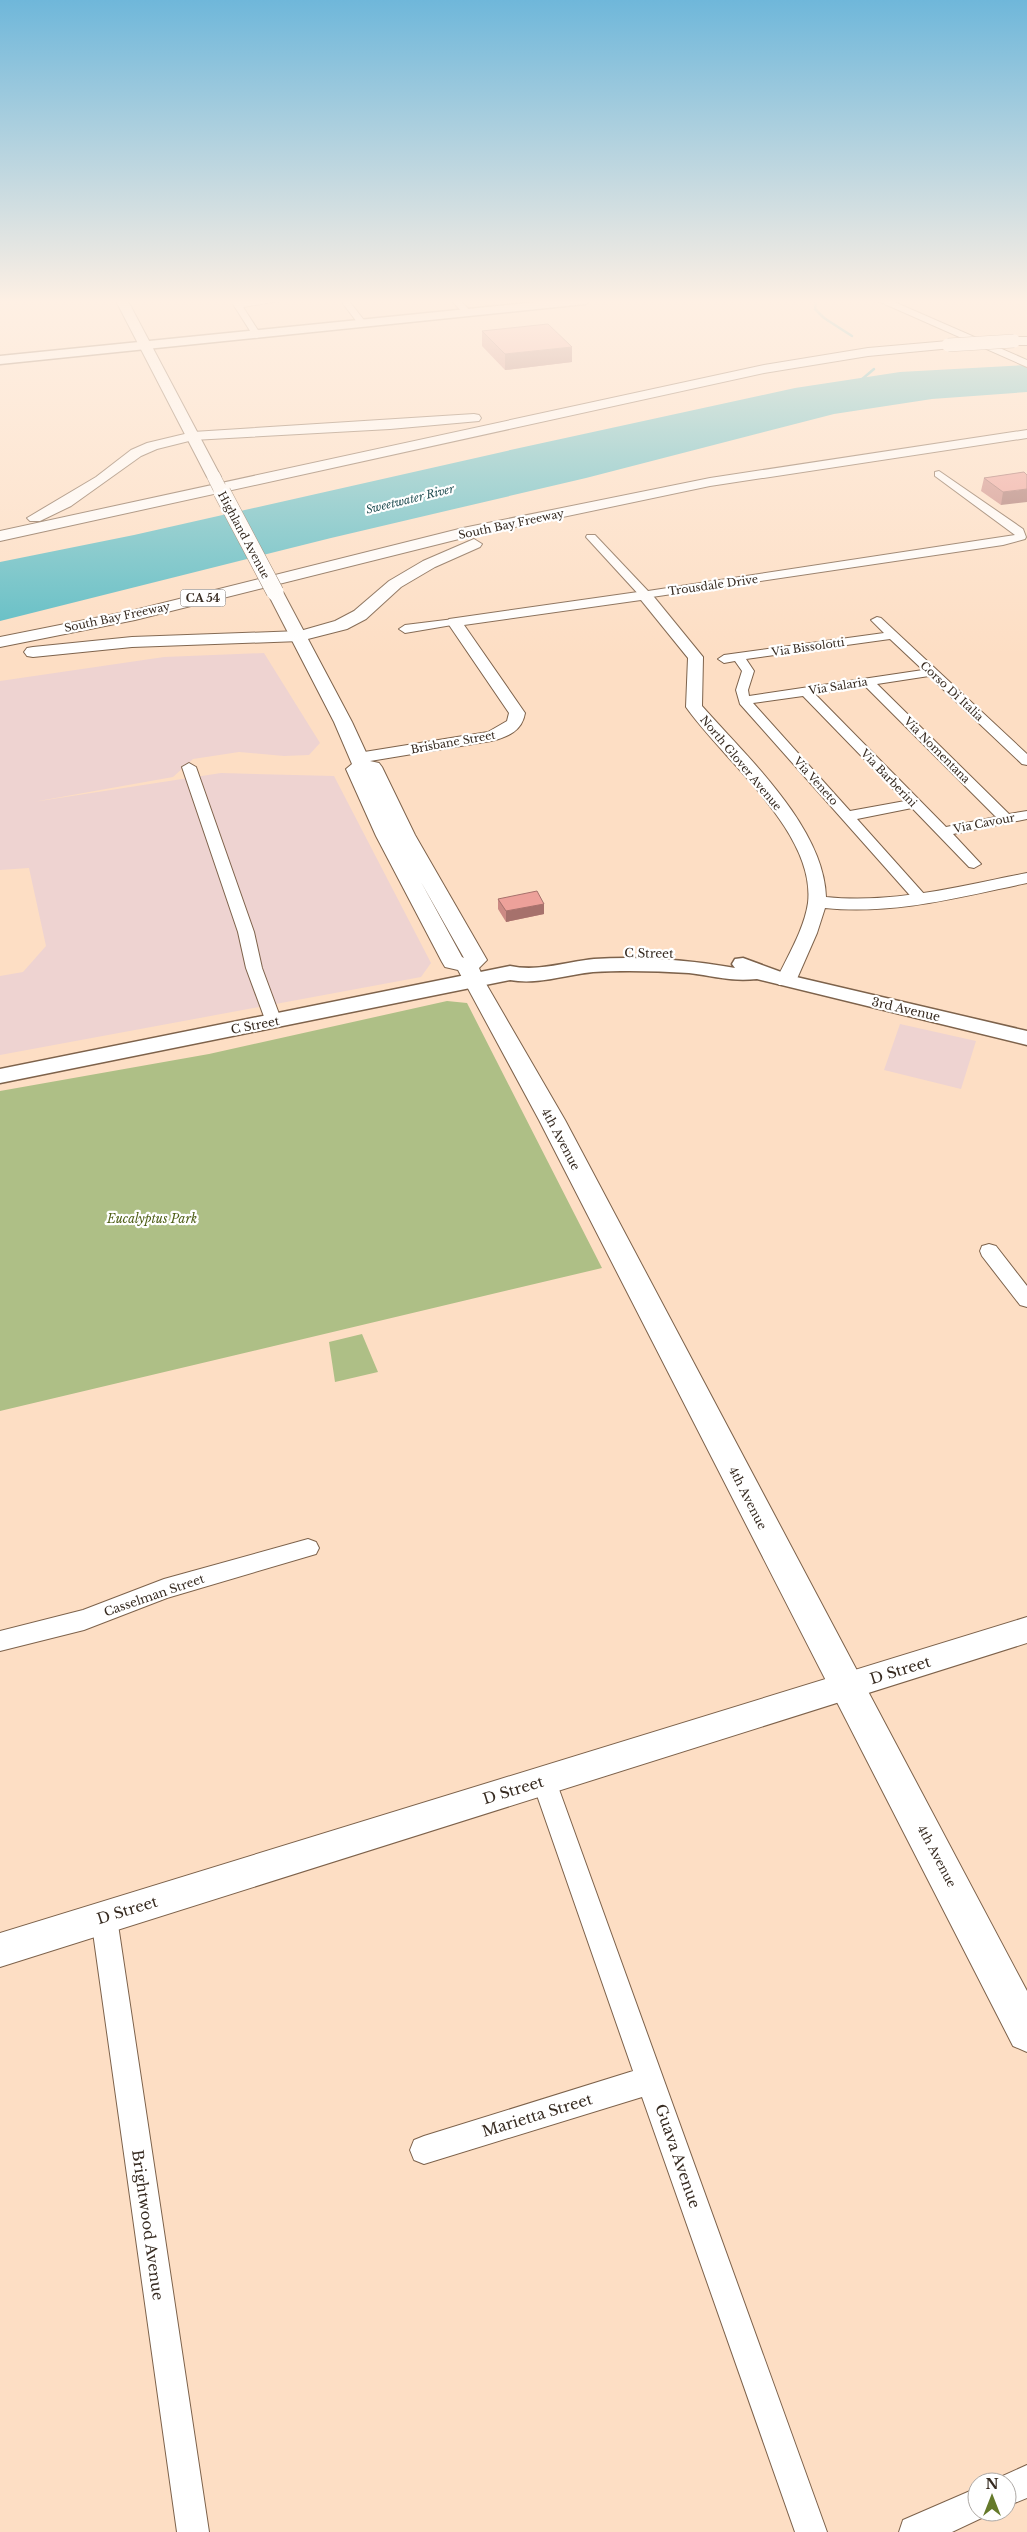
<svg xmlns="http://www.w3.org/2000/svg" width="1027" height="2532" font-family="'Libre Baskerville',serif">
	<rect width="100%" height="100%" fill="#fddec4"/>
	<!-- commercial -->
	<path fill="#eed3d1" d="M 264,653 L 320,743 L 309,755 L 284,756 L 239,752 L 193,759 L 173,777 L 33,802 L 221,773 L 334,776 L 431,963 L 421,977 L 0,1055 L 0,976 L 23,972 L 46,946 L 29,868 L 0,870 L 0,681 L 164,657 Z
		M 900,1024 L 976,1041 L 961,1089 L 884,1070 Z"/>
	<!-- green -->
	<path fill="#aebf86" d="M 447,1001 L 467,1003 L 602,1268 L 0,1411 L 0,1091 L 209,1054 Z
		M 362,1334 L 378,1372 L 335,1382 L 329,1342 Z"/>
	<!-- water -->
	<path fill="#5bbcc4" d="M 1027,365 L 1027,392 L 932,399 L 834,414 L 586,478 L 331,538 L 0,621 L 0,562 L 134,535 L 524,447 L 795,388 L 900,372 Z"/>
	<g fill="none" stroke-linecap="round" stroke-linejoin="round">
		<!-- stream -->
		<path stroke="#5bbcc4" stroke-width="2.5" d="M 816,301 L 815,309 L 824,318 L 852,336
			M 861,380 L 874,369"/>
		<defs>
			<path id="minor" d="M 231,301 L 279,301 L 243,307 L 261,335 L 257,338 L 254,337 Z
				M 341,301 L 349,301 L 367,324 L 366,326 L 360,326 Z
				M 452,301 L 461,301 L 472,313 L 465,315 Z
				M 939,471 L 1023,529 L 1026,537 L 1025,539 L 1003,545 L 645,598 L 641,597 L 586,537 L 587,535 L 595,535 L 648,591 L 1015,535 L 935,476 L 935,472 Z
				M 877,617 L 881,618 L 1027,754 L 1027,765 L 1022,764 L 929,676 L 877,684 L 1009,814 L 1027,811 L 1027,819 L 953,834 L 981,864 L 974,868 L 969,867 L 912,808 L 857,819 L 925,895 L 927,898 L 925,901 L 915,901 L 740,704 L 736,690 L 742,671 L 735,661 L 724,663 L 718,659 L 724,655 L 884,633 L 871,620 ZM 890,639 L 923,670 L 749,696 L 748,690 L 754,671 L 746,659 ZM 865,686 L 996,817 L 946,827 L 815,694 ZM 803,696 L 905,801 L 850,811 L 753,703 Z
				M 454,619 L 460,622 L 458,624 L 405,633 L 399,629 L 405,625 Z
				M 189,763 L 196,767 L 254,932 L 262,968 L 282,1022 L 280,1025 L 274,1027 L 266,1022 L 246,968 L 238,932 L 182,767 Z
				M 989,1244 L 996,1246 L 1027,1286 L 1027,1307 L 1020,1305 L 982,1256 L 980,1251 L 982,1246 Z
				M 308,1539 L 316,1542 L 319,1548 L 316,1554 L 167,1598 L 84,1630 L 0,1651 L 0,1631 L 83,1610 L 164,1579 Z
				M 544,1770 L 553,1773 L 556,1781 L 827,2532 L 795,2532 L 642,2097 L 424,2164 L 414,2160 L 410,2150 L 414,2140 L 424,2136 L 633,2071 L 532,1781 L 535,1773 Z
				M 104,1905 L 113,1909 L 117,1918 L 209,2532 L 177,2532 L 91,1918 L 95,1909 Z
				M 1027,2465 L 1027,2498 L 1007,2506 L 1007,2482 L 994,2482 L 996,2479 Z
				M 977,2488 L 977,2512 L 990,2512 L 988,2515 L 952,2532 L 899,2532 L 903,2520 Z"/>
			<path id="tertiary" d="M 878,301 L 892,301 L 1027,360 L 1027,367 Z
				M 645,591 L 650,592 L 703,657 L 702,706 C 746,756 824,827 826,897 C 894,904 961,886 1027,873 L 1027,883 C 960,897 894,915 825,908 L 817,933 L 796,981 L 793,985 L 779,985 L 776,981 C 787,957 804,930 808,903 C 816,832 723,760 686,707 L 688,658 L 641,600 L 464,625 L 525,713 C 522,731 508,737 491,741 L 358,763 L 350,758 L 358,753 L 488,732 L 507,721 L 509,713 L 447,622 L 449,619 Z
				M 1027,1617 L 1027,1643 L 0,1967 L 0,1933 Z"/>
			<path id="secondary" d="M 548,301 L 590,301 L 585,304 L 0,364 L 0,356 Z
				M 743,958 L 792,976 L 1027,1031 L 1027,1045 L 757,979 C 731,982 714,976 689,973 C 658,971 624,970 593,972 C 565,975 538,985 510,980 L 0,1083 L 0,1069 L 510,966 C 538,972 566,962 594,959 C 641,956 689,960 735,968 L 732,964 L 735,959 Z"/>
			<path id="primary" d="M 116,301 L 128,301 L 221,477 L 219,480 L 209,480 L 207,477 Z
				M 275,587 L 283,592 L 352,722 L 370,761 L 379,763 L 382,767 L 415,835 L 487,960 L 479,968 L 485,982 L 565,1120 L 1027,1991 L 1027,2052 L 1013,2046 L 539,1120 L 458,970 L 445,967 L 442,962 L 376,836 L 346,769 L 352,764 L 334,722 L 267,592 ZM 421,882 L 464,958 L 462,957 Z"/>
			<path id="motorway" d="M 1027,337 L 1027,345 L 1014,345 L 1008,341 L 1014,337 Z
				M 948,341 L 954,345 L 952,348 L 868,356 L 764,373 L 0,541 L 0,531 L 764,365 L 868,348 Z
				M 474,414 L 479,415 L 481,418 L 479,421 L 390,429 L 193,440 L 157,449 L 141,456 L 71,506 L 40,521 L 30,521 L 27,518 L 96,477 L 131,450 L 147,443 L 193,432 Z
				M 1027,430 L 1027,438 L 710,486 L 463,538 L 135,620 L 0,647 L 0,637 L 135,610 L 463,528 L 710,478 Z
				M 474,539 L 482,544 L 480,547 L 435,567 L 401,587 L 366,619 L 347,629 L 300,641 L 132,647 L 33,657 L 27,656 L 24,652 L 27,648 L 33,647 L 132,637 L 300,631 L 335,621 L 354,611 L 389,581 L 423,561 Z"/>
		</defs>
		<!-- minor casing -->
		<use href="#minor" stroke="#7d624b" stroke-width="2"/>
		<!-- tertiary casing -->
		<use href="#tertiary" stroke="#7d624b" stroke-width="2"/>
		<!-- secondary casing -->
		<use href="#secondary" stroke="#7d624b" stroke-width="3"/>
		<!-- primary casing -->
		<use href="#primary" stroke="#7d624b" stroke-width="2"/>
		<!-- motorway casing -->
		<use href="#motorway" stroke="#7d624b" stroke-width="2"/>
		<!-- minor -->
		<use href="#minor" fill="#fff" fill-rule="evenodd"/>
		<!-- tertiary -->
		<use href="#tertiary" fill="#fff" fill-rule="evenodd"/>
		<!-- secondary -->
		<use href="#secondary" fill="#fff" fill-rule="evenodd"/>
		<!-- primary -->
		<use href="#primary" fill="#fff" fill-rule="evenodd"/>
		<!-- motorway -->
		<use href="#motorway" fill="#fff" fill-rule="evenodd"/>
		<defs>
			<path id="primary-bridge-far1" d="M 214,477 L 222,493"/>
			<path id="primary-bridge" d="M 222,492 L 275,592"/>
			<path id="motorway-bridge" d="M 948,345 L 1014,341"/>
		</defs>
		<!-- primary-bridge-far1 casing -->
		<use href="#primary-bridge-far1" stroke="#7d624b" stroke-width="14" stroke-linecap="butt"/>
		<!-- primary-bridge casing -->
		<use href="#primary-bridge" stroke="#7d624b" stroke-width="18" stroke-linecap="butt"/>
		<!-- motorway-bridge casing -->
		<use href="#motorway-bridge" stroke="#7d624b" stroke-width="14" stroke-linecap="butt"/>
		<!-- primary-bridge-far1 -->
		<use href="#primary-bridge-far1" stroke="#fff" stroke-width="13"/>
		<!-- primary-bridge -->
		<use href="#primary-bridge" stroke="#fff" stroke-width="17"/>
		<!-- motorway-bridge -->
		<use href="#motorway-bridge" stroke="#fff" stroke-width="13"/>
	</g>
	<!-- wall -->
	<path fill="#cc8a84" d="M 482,331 L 572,362 L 505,370 L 482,346 Z
		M 1024,472 L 1001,505 L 981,491 L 984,478 Z
		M 498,899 L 544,904 L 544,914 L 506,922 L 498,909 Z"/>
	<!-- shaded-wall -->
	<path fill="#a6716c" d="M 572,347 L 572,362 L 505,370 L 505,354 Z
		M 1027,489 L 1027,502 L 1001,505 L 1003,492 Z
		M 544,904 L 544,914 L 506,922 L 506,911 Z"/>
	<!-- building -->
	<path fill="#eda19a" stroke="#a6716c" d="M 548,324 L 572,347 L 505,354 L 482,331 Z
		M 1024,472 L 1027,475 L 1027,489 L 1003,492 L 984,478 Z
		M 537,891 L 544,904 L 506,911 L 498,899 Z"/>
	<!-- sky -->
	<linearGradient id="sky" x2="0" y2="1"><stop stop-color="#6fb7da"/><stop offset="0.46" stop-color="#fef0e4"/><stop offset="1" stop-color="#fef0e4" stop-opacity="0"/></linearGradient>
	<rect width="1027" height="656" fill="url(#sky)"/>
	<g text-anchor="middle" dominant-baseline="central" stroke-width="4.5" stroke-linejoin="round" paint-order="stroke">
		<!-- far-water labels -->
		<g font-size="11" font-style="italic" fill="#245054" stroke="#fff">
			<text transform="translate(410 499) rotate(-14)">Sweetwater River</text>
		</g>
		<!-- far-street labels -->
		<g font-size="11" fill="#372b21" stroke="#fff">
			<text transform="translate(511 524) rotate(-12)">South Bay Freeway</text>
			<text transform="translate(244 535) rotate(62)">Highland Avenue</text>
			<text transform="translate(713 585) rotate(-8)">Trousdale Drive</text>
			<text transform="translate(117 617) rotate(-12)">South Bay Freeway</text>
			<text transform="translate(808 647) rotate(-8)">Via Bissolotti</text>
			<text transform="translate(838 686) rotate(-9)">Via Salaria</text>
			<text transform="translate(952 691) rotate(43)">Corso Di Italia</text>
			<text transform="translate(453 742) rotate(-10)">Brisbane Street</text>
			<text transform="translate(937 750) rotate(45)">Via Nomentana</text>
			<text transform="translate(741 763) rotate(50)">North Glover Avenue</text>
			<text transform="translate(889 778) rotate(46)">Via Barberini</text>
			<text transform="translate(816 781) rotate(48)">Via Veneto</text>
			<text transform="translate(984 823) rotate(-11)">Via Cavour</text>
		</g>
		<!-- shield labels -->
		<rect fill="#fff" stroke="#736b64" stroke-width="1" x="180.5" y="589.5" width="45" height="17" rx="4"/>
		<g font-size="11" font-weight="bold" fill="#372b21">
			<text x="203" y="598">CA 54</text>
		</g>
		<!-- street labels -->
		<g font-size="12" fill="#372b21" stroke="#fff">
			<text transform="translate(649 953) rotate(1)">C Street</text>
			<text transform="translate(906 1009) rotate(13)">3rd Avenue</text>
			<text transform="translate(255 1025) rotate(-11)">C Street</text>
			<text transform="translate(561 1139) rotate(62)">4th Avenue</text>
			<text transform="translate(748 1498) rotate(63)">4th Avenue</text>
			<text transform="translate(154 1595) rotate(-19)">Casselman Street</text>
			<text transform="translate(937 1856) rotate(62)">4th Avenue</text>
		</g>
		<!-- park labels -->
		<g font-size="12" font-style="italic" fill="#4f5f17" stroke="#fff">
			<text x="152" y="1218">Eucalyptus Park</text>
		</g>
		<!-- near-street labels -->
		<g font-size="15" fill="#372b21" stroke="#fff">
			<text transform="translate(900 1670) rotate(-17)">D Street</text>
			<text transform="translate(513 1790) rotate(-17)">D Street</text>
			<text transform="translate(127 1910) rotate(-17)">D Street</text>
			<text transform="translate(537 2115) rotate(-17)">Marietta Street</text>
			<text transform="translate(678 2156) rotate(71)">Guava Avenue</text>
			<text transform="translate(148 2225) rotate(82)">Brightwood Avenue</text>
		</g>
	</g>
	<!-- north arrow -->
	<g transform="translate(992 2497)"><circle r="24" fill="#ffffff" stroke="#afaaa6"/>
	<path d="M0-4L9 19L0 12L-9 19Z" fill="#657a2b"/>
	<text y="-8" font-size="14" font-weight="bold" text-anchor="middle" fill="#372b21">N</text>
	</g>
</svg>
